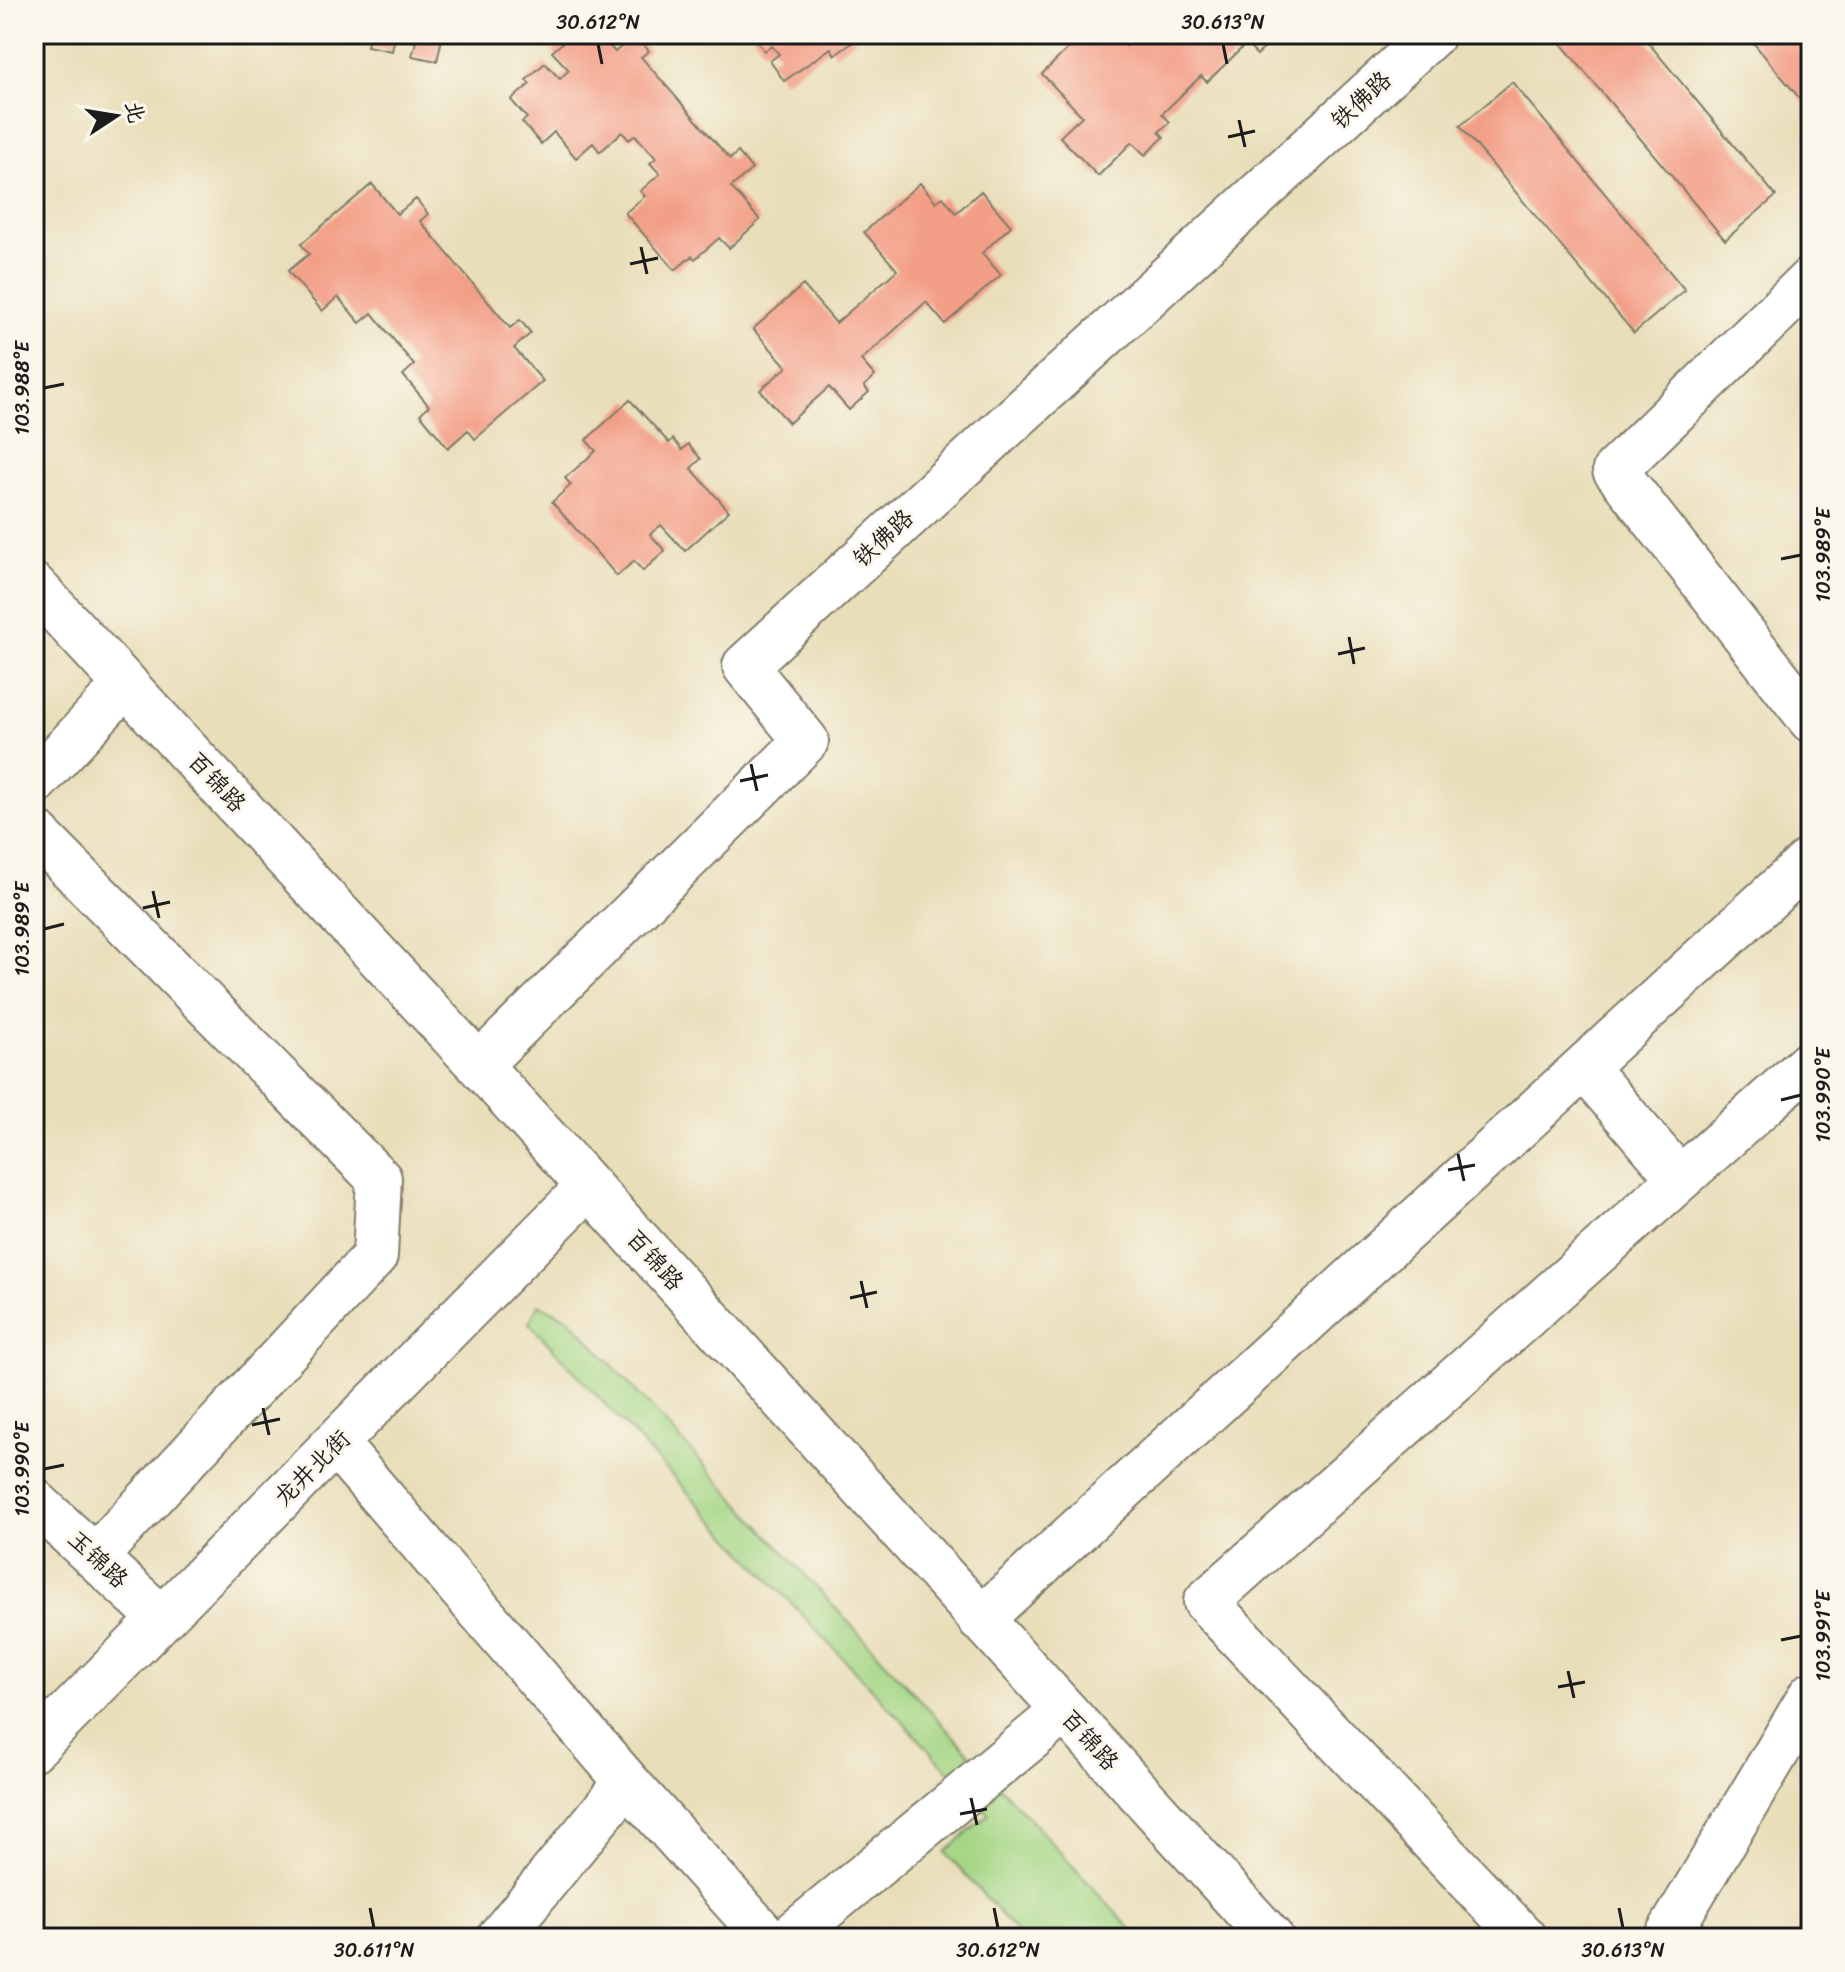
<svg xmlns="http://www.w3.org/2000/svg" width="1845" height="1972" font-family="Sriracha,'LXGW WenKai TC',sans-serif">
	<rect width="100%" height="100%" fill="#fbf7ec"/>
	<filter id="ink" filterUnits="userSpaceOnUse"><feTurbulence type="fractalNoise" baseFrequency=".0125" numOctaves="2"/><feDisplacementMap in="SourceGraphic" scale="16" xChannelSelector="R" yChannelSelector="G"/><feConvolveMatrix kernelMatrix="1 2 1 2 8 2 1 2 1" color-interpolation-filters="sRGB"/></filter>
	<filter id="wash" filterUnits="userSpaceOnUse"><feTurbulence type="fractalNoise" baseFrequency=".006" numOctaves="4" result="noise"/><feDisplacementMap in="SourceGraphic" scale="32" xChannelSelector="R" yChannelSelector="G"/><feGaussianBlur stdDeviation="1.8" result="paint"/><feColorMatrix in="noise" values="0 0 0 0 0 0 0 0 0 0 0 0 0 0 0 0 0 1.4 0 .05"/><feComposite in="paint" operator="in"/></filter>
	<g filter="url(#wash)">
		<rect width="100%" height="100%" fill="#e9deba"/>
		<!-- green -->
		<path fill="#a5d685" stroke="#607950" stroke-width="2" d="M 538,1304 L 569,1318 L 1139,1938 L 1022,1938 L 945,1852 L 989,1814 L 529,1323 Z"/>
		<g id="blocks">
			<!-- building -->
			<path fill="#f39e86" d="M 370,34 L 443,34 L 437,61 L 412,56 L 416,42 L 395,37 L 392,51 L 367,46 Z
				M 572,34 L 599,34 L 615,52 L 635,35 L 649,51 L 641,57 L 730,159 L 738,152 L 752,169 L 731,187 L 760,220 L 729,248 L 719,238 L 695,259 L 692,256 L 675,270 L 625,213 L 645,196 L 640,191 L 660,174 L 650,163 L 656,158 L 635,135 L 629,140 L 622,132 L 600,152 L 593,143 L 576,158 L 554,132 L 541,144 L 522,122 L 527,118 L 511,100 L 530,84 L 526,80 L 545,63 L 560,79 L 569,70 L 552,52 Z
				M 752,34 L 851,34 L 856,40 L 835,55 L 831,48 L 784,81 L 770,61 L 779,54 L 772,46 L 764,51 Z
				M 1083,34 L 1115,34 L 1126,46 L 1138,34 L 1154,34 L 1164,44 L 1175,34 L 1266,34 L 1272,41 L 1257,55 L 1246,44 L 1207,82 L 1201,76 L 1162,114 L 1170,122 L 1159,132 L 1164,137 L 1145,155 L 1132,142 L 1098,176 L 1060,137 L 1082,116 L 1042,74 Z
				M 1553,34 L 1641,34 L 1776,196 L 1725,240 Z
				M 1746,34 L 1811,34 L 1811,112 Z
				M 1512,82 L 1685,290 L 1634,333 L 1460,126 Z
				M 920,183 L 936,202 L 943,197 L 956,213 L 981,191 L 1011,226 L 982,253 L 1001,275 L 945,324 L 926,302 L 861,360 L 875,376 L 864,386 L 869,392 L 849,410 L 829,387 L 789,423 L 760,390 L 787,367 L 753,329 L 803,285 L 836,323 L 897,270 L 864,232 Z
				M 372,184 L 397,214 L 416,199 L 428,214 L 420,221 L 510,328 L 520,320 L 531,333 L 514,348 L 543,381 L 475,439 L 468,430 L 448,448 L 420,414 L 429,406 L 403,375 L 414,365 L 372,313 L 360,323 L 338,297 L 322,311 L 288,271 L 309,254 L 301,244 Z
				M 630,400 L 669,443 L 673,439 L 682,450 L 688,444 L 701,459 L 691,468 L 729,511 L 685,551 L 661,525 L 650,534 L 665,551 L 643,571 L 634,561 L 617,576 L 552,502 L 571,485 L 565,478 L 596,451 L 586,440 Z"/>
		</g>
	</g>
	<g filter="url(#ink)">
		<use href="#blocks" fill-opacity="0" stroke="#827d6b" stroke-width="2"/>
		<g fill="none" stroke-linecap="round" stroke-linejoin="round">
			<defs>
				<path id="minor" d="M 1811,279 L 1615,470 L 1811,720
					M 34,586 L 479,1065 L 1271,1938
					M 34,783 L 126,684
					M 34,831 L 379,1179 L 375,1256 L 95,1557
					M 479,1065 L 806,741 L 745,666 L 1433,34
					M 1584,1067 L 1680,1179
					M 336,1444 L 627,1782 L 767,1938
					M 34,1501 L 161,1618
					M 980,1620 L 1811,859
					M 34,1748 L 588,1187
					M 499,1938 L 627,1782
					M 789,1938 L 1064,1711
					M 1524,1938 L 1206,1602 L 1811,1062
					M 1666,1938 L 1811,1695"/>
			</defs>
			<!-- minor casing -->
			<use href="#minor" stroke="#827d6b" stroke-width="48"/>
			<!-- minor -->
			<use href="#minor" stroke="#fff" stroke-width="44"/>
		</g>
	</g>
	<!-- ticks -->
	<path fill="none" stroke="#1c1c1c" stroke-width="3" d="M 598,44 L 602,64M 1223,44 L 1227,64M 1239,120 L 1245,147M 1228,137 L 1255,131M 641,247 L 647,274M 630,264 L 658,258M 44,388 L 64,384M 1781,559 L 1801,555M 1349,637 L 1354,664M 1338,654 L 1365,648M 751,764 L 757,791M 740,781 L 768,775M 153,891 L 159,918M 143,908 L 170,902M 44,929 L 64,924M 1781,1100 L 1801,1095M 1458,1154 L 1464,1181M 1448,1170 L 1475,1165M 861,1281 L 867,1308M 850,1298 L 877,1292M 263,1408 L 269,1435M 252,1425 L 280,1419M 44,1469 L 64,1465M 1781,1640 L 1801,1636M 1568,1671 L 1574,1698M 1558,1687 L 1585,1682M 971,1798 L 977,1825M 960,1814 L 987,1809M 370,1908 L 374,1928M 994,1908 L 998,1928M 1619,1908 L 1623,1928"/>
	<g text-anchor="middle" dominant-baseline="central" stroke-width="6" stroke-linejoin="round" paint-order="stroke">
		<!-- street labels -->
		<g font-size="24" fill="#1c1c1c" stroke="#fbf7ec">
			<text transform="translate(1361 100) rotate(-43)">铁佛路</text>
			<text transform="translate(883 538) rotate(-43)">铁佛路</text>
			<text transform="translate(217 782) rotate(47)">百锦路</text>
			<text transform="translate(655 1260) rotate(48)">百锦路</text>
			<text transform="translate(312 1468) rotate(-45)">龙井北街</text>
			<text transform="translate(98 1559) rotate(43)">玉锦路</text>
			<text transform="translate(1090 1740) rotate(48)">百锦路</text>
		</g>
	</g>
	<!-- margin -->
	<rect width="1845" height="1972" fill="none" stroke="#fbf7ec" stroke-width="88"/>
	<!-- north arrow -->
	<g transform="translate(116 116) rotate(78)" stroke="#fbf7ec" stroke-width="6" paint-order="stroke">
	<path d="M0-6L14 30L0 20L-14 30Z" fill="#1c1c1c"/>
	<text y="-12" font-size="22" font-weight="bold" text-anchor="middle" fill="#1c1c1c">北</text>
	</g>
	<rect x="44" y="44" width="1757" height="1884" fill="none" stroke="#1c1c1c" stroke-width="3"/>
	<g font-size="20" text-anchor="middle" fill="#1c1c1c">
		<text x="598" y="29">30.612°N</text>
		<text x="1223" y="29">30.613°N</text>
		<text transform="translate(22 388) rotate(-90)" y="7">103.988°E</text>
		<text transform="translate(1823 555) rotate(-90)" y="7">103.989°E</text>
		<text transform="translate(22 929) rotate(-90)" y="7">103.989°E</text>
		<text transform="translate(1823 1095) rotate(-90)" y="7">103.990°E</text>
		<text transform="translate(22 1469) rotate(-90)" y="7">103.990°E</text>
		<text transform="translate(1823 1636) rotate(-90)" y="7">103.991°E</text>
		<text x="374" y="1957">30.611°N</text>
		<text x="998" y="1957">30.612°N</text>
		<text x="1623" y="1957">30.613°N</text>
	</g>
</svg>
